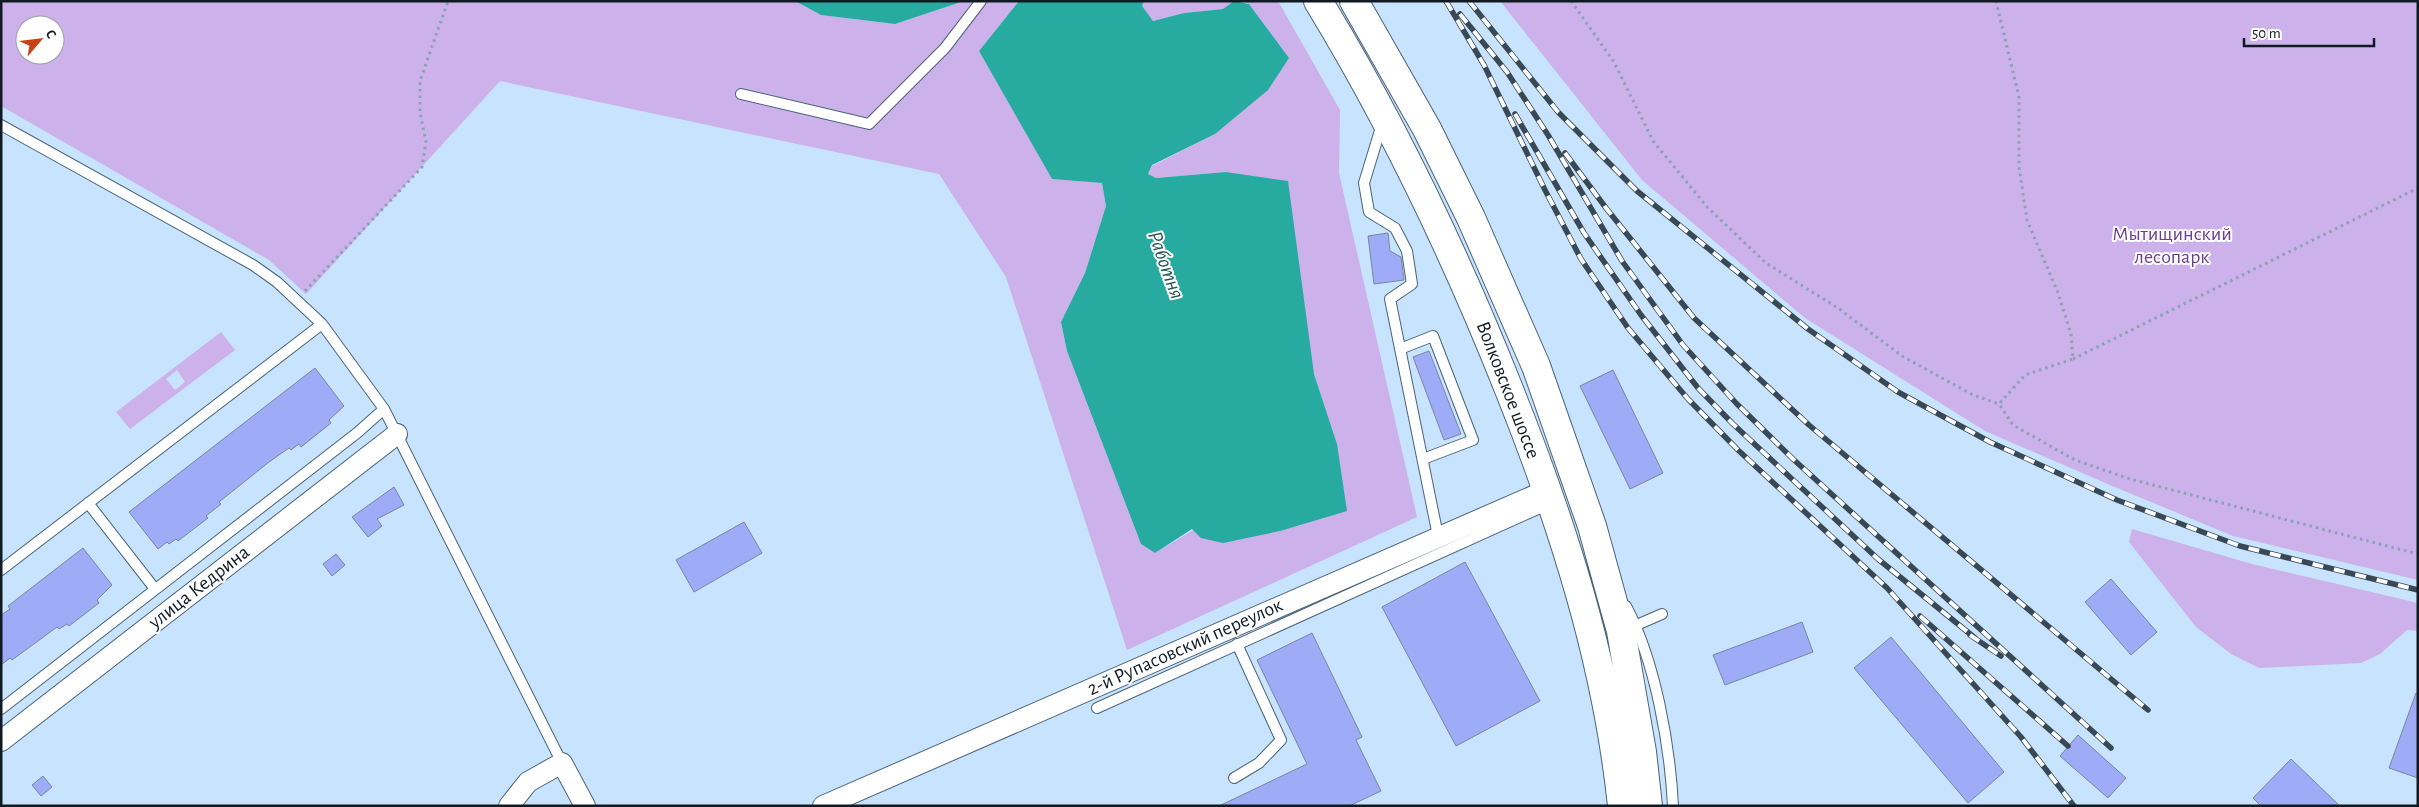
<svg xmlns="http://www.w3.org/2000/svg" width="2419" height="807" font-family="'Alegreya Sans',sans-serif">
	<rect width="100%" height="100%" fill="#c7e3fd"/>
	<!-- green -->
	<path fill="#ccb1eb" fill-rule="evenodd" d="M 1,1 L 795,1 L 821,15 L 895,24 L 964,1 L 1019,1 L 979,51 L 1052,179 L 1102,183 L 1106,206 L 1085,273 L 1061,322 L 1067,351 L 1141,544 L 1155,553 L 1337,444 L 1314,374 L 1226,172 L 1156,178 L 1148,174 L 1152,166 L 1215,134 L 1289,58 L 1249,4 L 1242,1 L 1278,1 L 1340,110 L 1339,173 L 1417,517 L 1127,650 L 1006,277 L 939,174 L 500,81 L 306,294 L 269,260 L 1,106 ZM 25,25 L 55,25 L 55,55 L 25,55 Z
		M 1144,1 L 1234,1 L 1223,9 L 1184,13 L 1153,21 L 1141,6 Z
		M 1500,1 L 2418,1 L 2418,580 L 2233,536 L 2110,485 L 1985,431 L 1805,318 L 1642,180 Z
		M 221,332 L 235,350 L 130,429 L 116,412 ZM 177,370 L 185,382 L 175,390 L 166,379 Z
		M 2132,529 L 2252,564 L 2418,603 L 2418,631 L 2407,630 L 2380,654 L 2361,663 L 2259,668 L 2231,654 L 2196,627 L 2129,542 Z"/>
	<!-- water -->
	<path fill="#27aa9f" d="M 795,1 L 964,1 L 895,24 L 821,15 Z
		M 1019,1 L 1144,1 L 1142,6 L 1153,21 L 1184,13 L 1223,9 L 1234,1 L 1249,4 L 1289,58 L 1268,90 L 1215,134 L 1152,165 L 1148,174 L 1156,178 L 1226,172 L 1288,181 L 1314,374 L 1337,444 L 1347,511 L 1280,531 L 1223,543 L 1201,538 L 1192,529 L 1155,553 L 1141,544 L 1067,351 L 1061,322 L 1085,273 L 1106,206 L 1102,183 L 1052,179 L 979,51 Z"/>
	<!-- building -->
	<path fill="#9eabf6" stroke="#7d83a2" d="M 1388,233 L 1390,251 L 1401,257 L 1404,280 L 1374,284 L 1368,236 Z
		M 1429,351 L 1461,434 L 1444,440 L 1413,357 Z
		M 315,368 L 344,406 L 329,420 L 331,423 L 301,447 L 299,444 L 291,450 L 289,448 L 269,462 L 219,502 L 221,504 L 206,516 L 208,518 L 178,541 L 176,539 L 169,544 L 167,542 L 158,549 L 129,512 Z
		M 1613,370 L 1663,473 L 1630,489 L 1580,386 Z
		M 394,487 L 404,505 L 377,519 L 382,526 L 368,537 L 352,517 Z
		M 744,522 L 762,553 L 694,592 L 676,560 Z
		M 83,548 L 112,585 L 97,600 L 99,603 L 69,626 L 67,624 L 59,629 L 57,627 L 12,660 L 10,658 L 1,665 L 1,615 L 10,609 L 8,606 Z
		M 336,554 L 345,565 L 332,576 L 323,564 Z
		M 1465,562 L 1540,701 L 1456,746 L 1382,607 Z
		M 2111,579 L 2157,632 L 2131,655 L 2085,602 Z
		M 1802,622 L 1813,652 L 1725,685 L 1713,655 Z
		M 1312,633 L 1362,737 L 1356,740 L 1381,791 L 1349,806 L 1219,806 L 1307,764 L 1257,660 Z
		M 1891,637 L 2004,772 L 1968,803 L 1854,668 Z
		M 2416,693 L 2418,694 L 2418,778 L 2389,768 Z
		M 2078,735 L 2126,778 L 2108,798 L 2060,756 Z
		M 2291,759 L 2340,806 L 2261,806 L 2253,798 Z
		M 43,776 L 52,787 L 41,796 L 32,785 Z"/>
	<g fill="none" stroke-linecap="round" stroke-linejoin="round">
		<defs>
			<path id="lane" d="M 741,94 L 869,124 L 945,48 L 981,1
				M 1382,124 L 1364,183 L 1369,212 L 1395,228 L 1407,251 L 1412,284 L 1390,299 L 1438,536
				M 1,125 L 253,265 L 277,282 L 322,324
				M 1400,349 L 1433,336 L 1473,440 L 1423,459
				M 88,503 L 155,589
				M 1,570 L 322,324 L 384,409 L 562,763
				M 1626,606 C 1655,660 1670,745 1673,806
				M 1632,627 L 1662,614
				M 1097,708 L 1551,503
				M 1,709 L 357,433 L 384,409
				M 1234,778 L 1259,763 L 1281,740 L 1237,644"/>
			<path id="street" d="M 1,741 L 397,434
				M 509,806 L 528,782 L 562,763 L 585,806
				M 823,806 L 1547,490"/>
			<path id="secondary" d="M 1318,1 C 1393,124 1455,254 1508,387 C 1562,522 1607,661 1622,806
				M 1354,1 L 1427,129 L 1471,218 L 1536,366 L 1592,526 L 1621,631 L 1642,752 L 1648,806"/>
		</defs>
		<!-- lane casing -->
		<use href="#lane" stroke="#4a6379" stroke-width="12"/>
		<!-- street casing -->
		<use href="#street" stroke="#4a6379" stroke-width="22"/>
		<!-- secondary casing -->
		<use href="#secondary" stroke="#4a6379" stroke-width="30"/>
		<!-- path -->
		<path stroke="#8ba1b6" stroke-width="3" stroke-dasharray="2.5 4" stroke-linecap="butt" d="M 1571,1 L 1614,62 L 1653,141 L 1708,208 L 1766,263 L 1838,308 L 1902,356 L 1973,395 L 1999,404
			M 1996,1 L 2019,97 L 2019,167 L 2027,220 L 2058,293 L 2071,334 L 2073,359 L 2025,375 L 1999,404 L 2013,425 L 2075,460 L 2130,479 L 2418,554
			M 305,291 L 422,167 L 426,142 L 420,112 L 420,81 L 448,1
			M 2073,359 L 2418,188"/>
		<!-- lane -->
		<use href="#lane" stroke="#fff" stroke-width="10"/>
		<!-- street -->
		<use href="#street" stroke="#fff" stroke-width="20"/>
		<!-- secondary -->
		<use href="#secondary" stroke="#fff" stroke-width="28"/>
		<defs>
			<path id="rail" d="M 1446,1 L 1484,65 L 1545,190 L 1581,259 L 1628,328 L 1688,399 L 1738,450 L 1887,588 L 2021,737 L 2074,806
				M 1469,1 L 1558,112 L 1637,191 L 1808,329 L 1898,392 L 1990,442 L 2117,500 L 2240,546 L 2418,590
				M 1460,14 L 1507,72 L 1548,135 L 1622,261 L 1683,345 L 1736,403 L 1793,459 L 2111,748
				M 1515,114 L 1584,233 L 1641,315 L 1698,388 L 1733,424 L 1878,559 L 1975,638
				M 1565,153 L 1606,208 L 1694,318 L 1809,425 L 2148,710
				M 1920,616 L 2068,746
				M 1970,635 L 2001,656"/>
		</defs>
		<!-- rail casing -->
		<use href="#rail" stroke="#394855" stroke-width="5.5"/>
		<!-- rail -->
		<use href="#rail" stroke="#fff" stroke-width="4" stroke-dasharray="11" stroke-linecap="butt"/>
	</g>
	<g text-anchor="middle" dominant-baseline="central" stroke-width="4" stroke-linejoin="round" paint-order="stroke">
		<!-- park labels -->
		<g font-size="20" fill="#6b3e93" stroke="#fff">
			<text x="2172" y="234">Мытищинский<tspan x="2172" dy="23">лесопарк</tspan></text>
		</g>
		<!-- street labels -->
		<g font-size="20" fill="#0f1a23" stroke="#fff">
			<text transform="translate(1508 390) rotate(69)">Волковское шоссе</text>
			<text transform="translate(199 587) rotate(-38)">улица Кедрина</text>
			<text transform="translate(1185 647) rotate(-24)">2-й Рупасовский переулок</text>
		</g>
		<!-- water labels -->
		<g font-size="21" font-style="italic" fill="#1d514b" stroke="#fff">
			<text transform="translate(1166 265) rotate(70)">Работня</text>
		</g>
	</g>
	<!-- border -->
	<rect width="2419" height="807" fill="none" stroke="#0f1a23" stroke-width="5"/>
	<!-- north arrow -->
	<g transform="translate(40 40) rotate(62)"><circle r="24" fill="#ffffff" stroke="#9fa3a7"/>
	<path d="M0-4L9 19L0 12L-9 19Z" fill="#c94119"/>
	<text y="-8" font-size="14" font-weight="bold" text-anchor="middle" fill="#0f1a23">С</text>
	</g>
	<!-- scale -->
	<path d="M2244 38v8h130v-8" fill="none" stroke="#0f1a23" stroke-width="2.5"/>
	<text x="2252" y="38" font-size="15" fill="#0f1a23" stroke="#ffffff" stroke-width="4" paint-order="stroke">50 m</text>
</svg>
